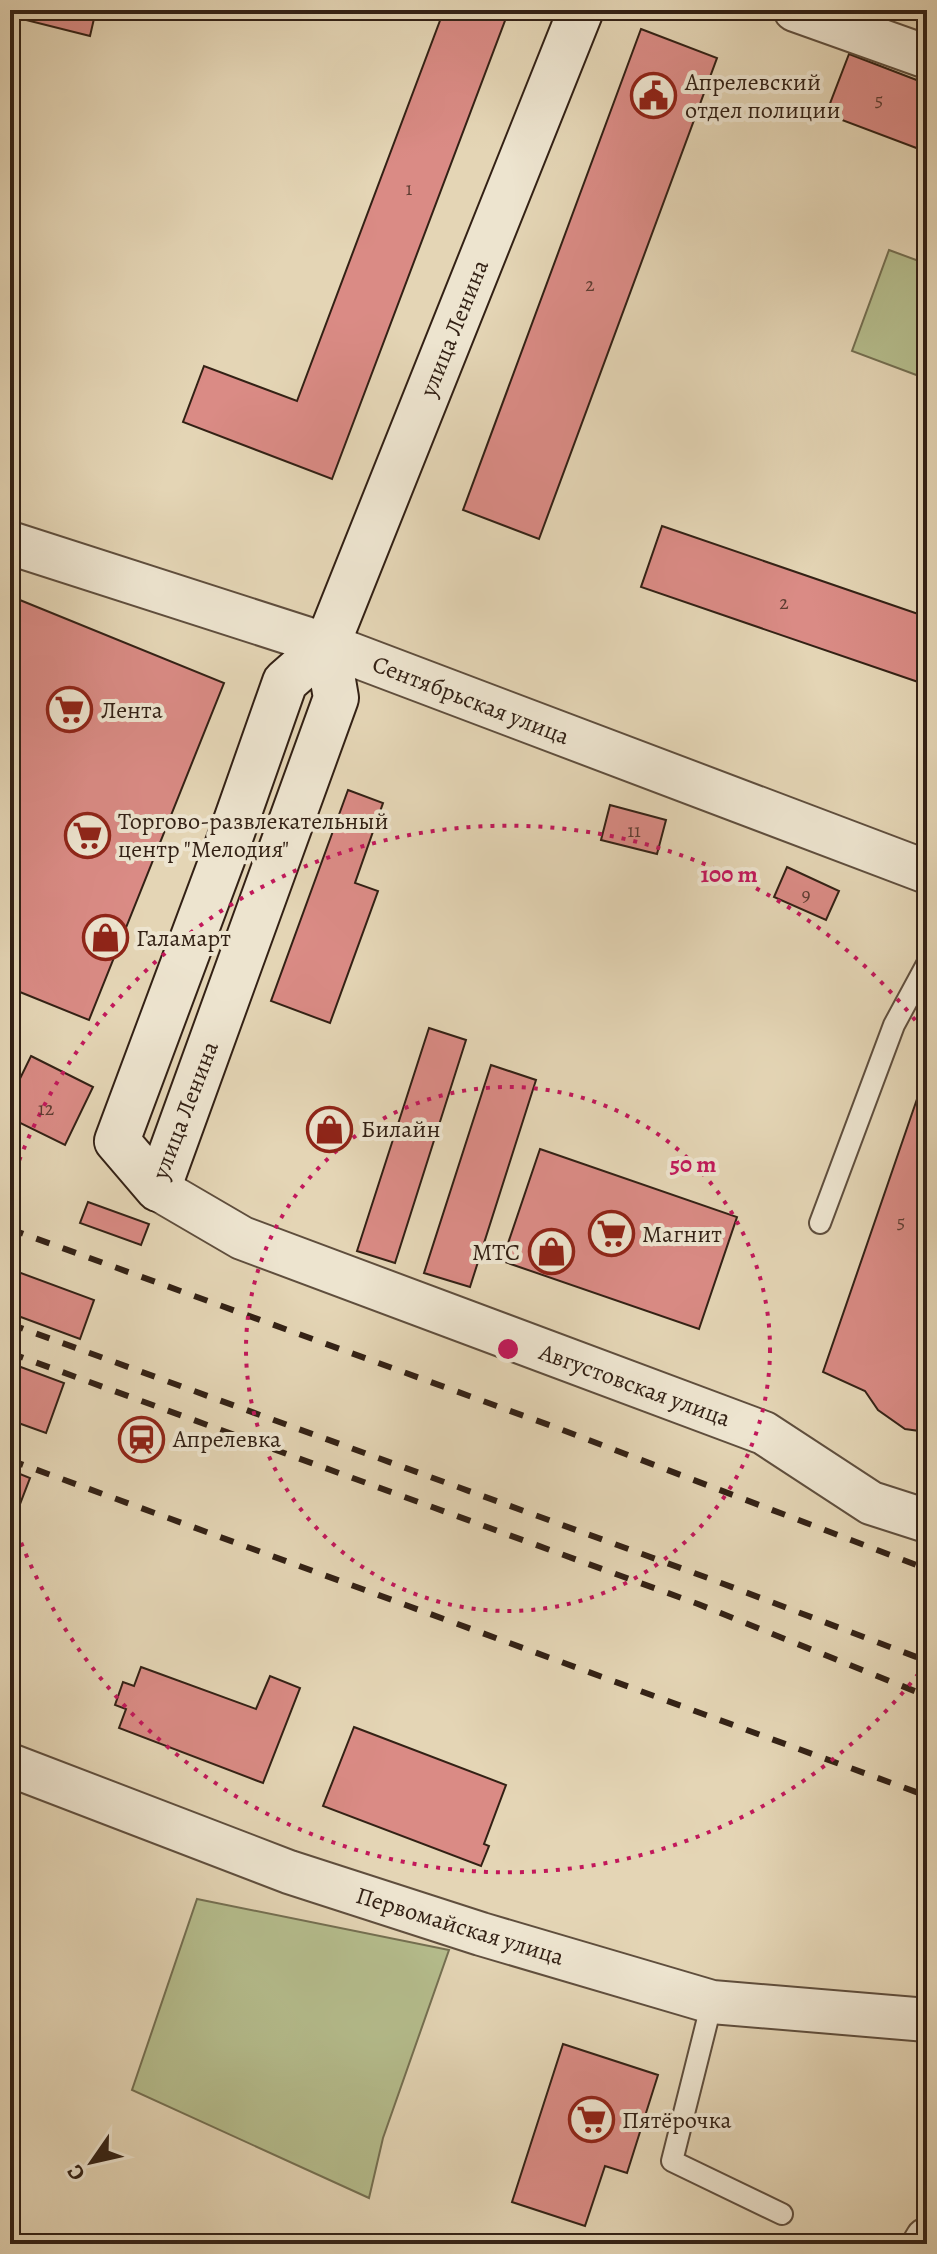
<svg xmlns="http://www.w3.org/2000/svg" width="937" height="2254" font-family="Alegreya,serif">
	<rect width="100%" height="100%" fill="#e4d5b5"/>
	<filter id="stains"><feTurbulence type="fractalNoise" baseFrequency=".0025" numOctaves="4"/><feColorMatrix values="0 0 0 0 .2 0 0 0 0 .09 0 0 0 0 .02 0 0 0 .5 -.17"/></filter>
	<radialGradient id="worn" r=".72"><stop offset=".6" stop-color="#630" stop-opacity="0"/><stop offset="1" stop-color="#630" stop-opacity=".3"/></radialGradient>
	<!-- green -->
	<path fill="#b5bd8d" stroke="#746f51" stroke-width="2" d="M 889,250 L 927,264 L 927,379 L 852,351 Z
		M 197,1899 L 449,1950 L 383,2138 L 369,2198 L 132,2090 Z"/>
	<!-- building -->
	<path fill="#da8b85" stroke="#332115" stroke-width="2" d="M 10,10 L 96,10 L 90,36 L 10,16 Z
		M 444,10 L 509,10 L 332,479 L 183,422 L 204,366 L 297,401 Z
		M 641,29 L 717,58 L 539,539 L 463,510 Z
		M 849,54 L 927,84 L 927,152 L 826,114 Z
		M 662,526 L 927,617 L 927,685 L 641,587 Z
		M 10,596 L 224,683 L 89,1020 L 10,988 Z
		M 348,790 L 383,803 L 355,883 L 378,891 L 330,1023 L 271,1001 Z
		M 610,805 L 666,820 L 657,854 L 601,840 Z
		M 787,867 L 839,891 L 826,920 L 774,897 Z
		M 429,1028 L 466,1040 L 395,1263 L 357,1251 Z
		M 31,1056 L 93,1087 L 65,1145 L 10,1118 L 10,1099 Z
		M 491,1065 L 536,1080 L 470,1287 L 424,1273 Z
		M 927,1070 L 927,1432 L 905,1429 L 878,1410 L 865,1391 L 823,1372 Z
		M 540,1149 L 737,1217 L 699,1329 L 502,1261 Z
		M 88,1202 L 149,1224 L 141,1245 L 80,1223 Z
		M 10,1269 L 94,1300 L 80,1339 L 10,1313 Z
		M 10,1363 L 64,1383 L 46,1433 L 10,1420 Z
		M 10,1470 L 30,1478 L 15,1517 L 10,1516 Z
		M 141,1667 L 256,1709 L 270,1676 L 300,1688 L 263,1783 L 119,1728 L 126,1709 L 115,1705 L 123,1682 L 134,1686 Z
		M 354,1727 L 506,1785 L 484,1844 L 489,1846 L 481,1866 L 323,1806 Z
		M 563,2044 L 658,2075 L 627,2173 L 605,2166 L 585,2226 L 512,2202 Z"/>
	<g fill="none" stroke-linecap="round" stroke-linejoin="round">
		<defs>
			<path id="lane" d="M 820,1223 L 894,1025 L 927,964
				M 712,2002 L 672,2161 L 782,2214"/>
			<path id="street" d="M 795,10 L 927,57
				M 10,543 L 327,645 L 927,872
				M 158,1189 L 242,1238 L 764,1433 L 871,1503 L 927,1521
				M 10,1765 L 289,1872 L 481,1934 L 712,2002 L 927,2020
				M 924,2244 L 927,2239"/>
			<path id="secondary" d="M 327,645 L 336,698 L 158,1189 L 117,1141 L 229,841 L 285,682 L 327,645 L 581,10"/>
		</defs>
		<!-- lane casing -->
		<use href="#lane" stroke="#5f4e3d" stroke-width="24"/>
		<!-- street casing -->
		<use href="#street" stroke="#5f4e3d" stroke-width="46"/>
		<!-- secondary casing -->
		<use href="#secondary" stroke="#332115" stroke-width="48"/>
		<!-- lane -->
		<use href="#lane" stroke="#ede4cf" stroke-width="20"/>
		<!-- street -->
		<use href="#street" stroke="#ede4cf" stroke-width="42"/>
		<!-- secondary -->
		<use href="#secondary" stroke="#ede4cf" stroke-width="44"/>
		<!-- rail -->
		<path stroke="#332115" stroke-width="6" stroke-dasharray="14 14" stroke-linecap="butt" d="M 10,1229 L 560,1429 L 927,1569
			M 10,1324 L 708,1578 L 927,1661
			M 10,1353 L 698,1604 L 927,1696
			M 10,1460 L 927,1796"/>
	</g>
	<!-- distance rings -->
	<g fill="none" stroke="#c2185b" stroke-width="4" stroke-dasharray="4 8">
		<circle cx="508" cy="1349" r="262"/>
		<path d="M926 1664A524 524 0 0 1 11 1515M11 1183A524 524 0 0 1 926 1034"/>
	</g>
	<!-- icons -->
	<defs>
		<symbol id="civic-ring" viewBox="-11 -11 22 22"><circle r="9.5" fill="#ede4cf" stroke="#8f2418" stroke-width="1.5"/><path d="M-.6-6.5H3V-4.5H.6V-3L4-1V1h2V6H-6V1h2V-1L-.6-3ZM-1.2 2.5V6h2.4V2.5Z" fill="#8f2418"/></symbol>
		<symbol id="supermarket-ring" viewBox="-11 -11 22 22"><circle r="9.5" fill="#ede4cf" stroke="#8f2418" stroke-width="1.5"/><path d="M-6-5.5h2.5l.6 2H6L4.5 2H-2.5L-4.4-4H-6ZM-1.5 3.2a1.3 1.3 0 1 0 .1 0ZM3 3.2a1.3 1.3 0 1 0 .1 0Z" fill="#8f2418"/></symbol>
		<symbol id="shop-ring" viewBox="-11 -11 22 22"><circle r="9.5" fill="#ede4cf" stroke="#8f2418" stroke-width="1.5"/><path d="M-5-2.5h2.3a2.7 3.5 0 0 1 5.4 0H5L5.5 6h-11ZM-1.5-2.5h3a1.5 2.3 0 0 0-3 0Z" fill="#8f2418"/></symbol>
		<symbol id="station-ring" viewBox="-11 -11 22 22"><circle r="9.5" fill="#ede4cf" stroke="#8f2418" stroke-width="1.5"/><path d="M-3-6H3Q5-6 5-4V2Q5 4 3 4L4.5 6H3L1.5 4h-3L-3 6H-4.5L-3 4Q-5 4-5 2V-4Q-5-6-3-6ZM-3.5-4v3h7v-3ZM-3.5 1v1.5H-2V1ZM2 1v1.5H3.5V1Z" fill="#8f2418"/></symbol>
	</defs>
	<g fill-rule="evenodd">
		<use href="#civic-ring" x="628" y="70" width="51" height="51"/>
		<use href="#supermarket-ring" x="44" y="684" width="51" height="51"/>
		<use href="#supermarket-ring" x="62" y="810" width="51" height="51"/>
		<use href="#shop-ring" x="80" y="912" width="51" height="51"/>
		<use href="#shop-ring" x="304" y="1104" width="51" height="51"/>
		<use href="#supermarket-ring" x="586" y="1208" width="51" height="51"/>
		<use href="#shop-ring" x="526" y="1226" width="51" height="51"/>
		<use href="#station-ring" x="116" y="1414" width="51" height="51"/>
		<use href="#supermarket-ring" x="566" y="2094" width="51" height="51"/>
	</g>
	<g text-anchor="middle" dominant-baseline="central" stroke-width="8" stroke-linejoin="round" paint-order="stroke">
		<!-- number labels -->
		<g font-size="20" fill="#5d3c31">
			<text x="879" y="99">5</text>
			<text x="409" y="188">1</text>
			<text x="590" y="284">2</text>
			<text x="784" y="602">2</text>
			<text x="634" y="830">11</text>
			<text x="806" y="894">9</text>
			<text x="46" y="1108">12</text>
			<text x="901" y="1221">5</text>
		</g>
		<!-- poi labels -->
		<g font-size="24" fill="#332115" stroke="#ede4cf" text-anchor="start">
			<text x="685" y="82">Апрелевский<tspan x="685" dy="28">отдел полиции</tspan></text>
			<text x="101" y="710">Лента</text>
			<text x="118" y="821">Торгово-развлекательный<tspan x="118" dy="28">центр "Мелодия"</tspan></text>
			<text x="136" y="938">Галамарт</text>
			<text x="361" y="1129">Билайн</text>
			<text x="642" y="1234">Магнит</text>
			<text x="520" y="1252" text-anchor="end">МТС</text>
			<text x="173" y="1439">Апрелевка</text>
			<text x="622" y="2120">Пятёрочка</text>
		</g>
		<!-- street labels -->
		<g font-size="24" fill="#332115" stroke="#ede4cf">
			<text transform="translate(454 328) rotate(-68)">улица Ленина</text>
			<text transform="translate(471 700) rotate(21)">Сентябрьская улица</text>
			<text transform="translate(185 1110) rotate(-69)">улица Ленина</text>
			<text transform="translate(635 1385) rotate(20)">Августовская улица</text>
			<text transform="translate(460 1926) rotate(17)">Первомайская улица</text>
		</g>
	</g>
	<circle cx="508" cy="1349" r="12" fill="#c2185b" stroke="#ede4cf" stroke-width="4"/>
	<g font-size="24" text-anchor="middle" font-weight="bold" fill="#c2185b" stroke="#ede4cf" stroke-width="8" stroke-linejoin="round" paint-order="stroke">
		<text x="729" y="882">100 m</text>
		<text x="693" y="1172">50 m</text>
	</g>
	<!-- margin -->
	<rect width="937" height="2254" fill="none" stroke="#e4d5b5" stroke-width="40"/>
	<rect x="12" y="12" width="913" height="2230" fill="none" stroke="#332115" stroke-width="4"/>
	<rect x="20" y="20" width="897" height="2214" fill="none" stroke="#332115" stroke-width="2"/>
	<!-- north arrow -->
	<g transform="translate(92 2162) rotate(236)" stroke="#ede4cf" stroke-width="6" paint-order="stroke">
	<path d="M0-6L14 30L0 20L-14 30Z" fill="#332115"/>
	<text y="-12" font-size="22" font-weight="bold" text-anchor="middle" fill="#332115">С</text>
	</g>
	<rect width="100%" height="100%" filter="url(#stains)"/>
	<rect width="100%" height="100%" fill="url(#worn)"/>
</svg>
